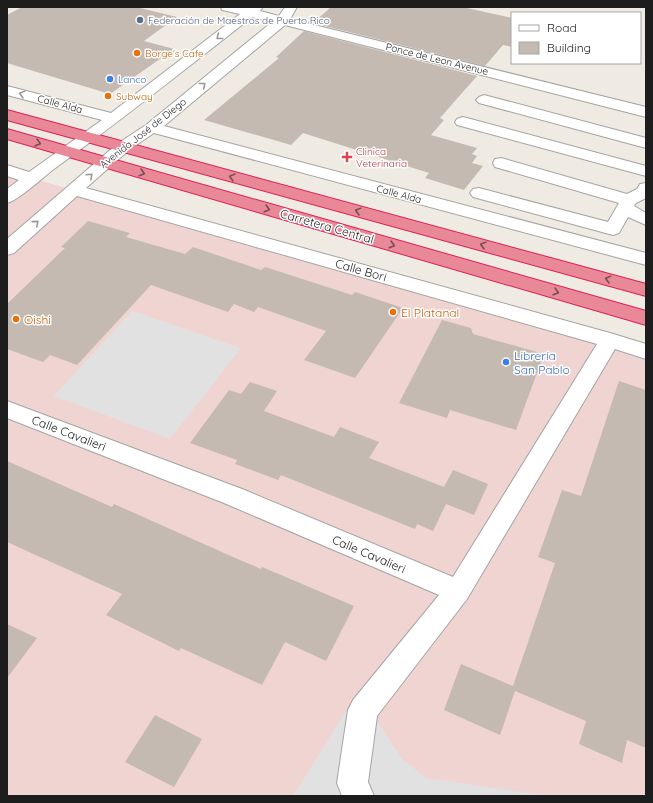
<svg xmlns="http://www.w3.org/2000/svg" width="653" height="803" font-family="Quicksand,sans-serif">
	<rect width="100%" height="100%" fill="#efebe3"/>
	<!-- commercial -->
	<path fill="#f0d4d1" d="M 7,170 L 31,178 L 646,352 L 646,796 L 7,796 Z"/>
	<!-- parking -->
	<path fill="#e1e1e1" d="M 132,311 L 241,348 L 170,439 L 54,396 Z
		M 358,692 L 402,759 L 426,778 L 549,796 L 293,796 Z"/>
	<!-- building -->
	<path fill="#c4bab2" d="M 22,7 L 136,7 L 177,17 L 144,41 L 174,49 L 110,94 L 7,63 L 7,15 Z
		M 331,7 L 462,7 L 512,18 L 512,47 L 503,45 L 485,66 L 313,23 Z
		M 304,31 L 477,76 L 440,118 L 444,120 L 431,135 L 477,148 L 472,154 L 477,156 L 472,163 L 483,166 L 464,190 L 425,178 L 429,173 L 303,133 L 291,145 L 204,120 L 279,58 L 276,57 Z
		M 88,221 L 130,233 L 126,237 L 185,254 L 193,247 L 261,270 L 265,267 L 352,295 L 355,292 L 403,308 L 355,378 L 304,360 L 326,331 L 258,307 L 254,312 L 234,304 L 228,312 L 151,285 L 77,365 L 50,355 L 43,362 L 7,349 L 7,304 L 65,248 L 61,247 Z
		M 442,320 L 471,328 L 473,334 L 544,354 L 516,430 L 450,410 L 447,418 L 399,403 Z
		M 619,381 L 646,390 L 646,748 L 627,740 L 622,763 L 579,744 L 586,721 L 515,691 L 500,735 L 444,710 L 461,664 L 513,686 L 555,563 L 538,557 L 562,490 L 581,496 Z
		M 250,382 L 277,391 L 264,411 L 334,437 L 340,427 L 379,442 L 369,458 L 444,487 L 453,470 L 488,484 L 474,515 L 446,504 L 433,531 L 417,524 L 415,529 L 281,475 L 278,480 L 235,464 L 237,460 L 190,443 L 229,390 L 241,394 Z
		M 7,461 L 112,507 L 114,504 L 233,557 L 261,569 L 262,567 L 354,606 L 326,661 L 285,642 L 262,685 L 181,648 L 179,651 L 106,615 L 122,594 L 7,542 Z
		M 7,624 L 37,638 L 7,678 Z
		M 155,715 L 202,739 L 174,787 L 125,762 Z"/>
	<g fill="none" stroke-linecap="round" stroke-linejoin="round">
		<defs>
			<path id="minor" d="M 221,7 L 263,7 L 260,11 L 279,16 L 285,7 L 297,7 L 290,19 L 646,107 L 646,117 L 285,25 L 164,126 L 646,253 L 646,265 L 154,133 L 129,150 L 86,188 L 610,333 L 646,344 L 646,359 L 615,349 L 467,599 L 377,716 L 368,782 L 374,796 L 342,796 L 337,783 L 348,710 L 353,700 L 439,595 L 224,503 L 7,418 L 7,401 L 242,489 L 453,577 L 597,344 L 77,196 L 14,253 L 7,255 L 7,239 L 117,144 L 146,125 L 272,22 L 252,17 C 186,69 121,120 54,169 C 42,178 19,200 7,203 L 7,189 L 19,180 L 7,176 L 7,165 L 29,172 L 102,120 L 7,95 L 7,86 L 111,113 L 240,14 L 222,10 Z
				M 484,95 L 646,138 L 646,148 L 479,103 L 476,100 L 479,97 Z
				M 463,117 L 646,166 L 646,176 L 457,125 L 455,122 L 457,119 Z
				M 501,158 L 627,194 L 637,189 L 640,184 L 646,183 L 646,198 L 636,203 L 634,206 L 646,213 L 646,225 L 628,217 L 619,233 L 613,235 L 473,197 L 470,193 L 473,189 L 479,188 L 608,222 L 619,203 L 495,167 L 493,163 L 495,159 Z"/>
			<path id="highway" d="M 7,110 L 646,284 L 646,296 L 7,120 Z
				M 7,129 L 646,311 L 646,325 L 7,139 Z"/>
		</defs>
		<!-- minor casing -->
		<use href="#minor" stroke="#a4a4a4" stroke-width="2"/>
		<!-- highway casing -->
		<use href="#highway" stroke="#de1f59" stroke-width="2"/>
		<!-- minor -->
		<use href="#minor" fill="#fff" fill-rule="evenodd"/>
		<!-- highway -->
		<use href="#highway" fill="#e98896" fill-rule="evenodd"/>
	</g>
	<!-- one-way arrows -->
	<defs><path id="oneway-chevron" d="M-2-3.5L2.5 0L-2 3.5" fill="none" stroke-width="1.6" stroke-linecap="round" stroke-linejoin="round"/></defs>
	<g stroke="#999">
		<use href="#oneway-chevron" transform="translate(219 37) rotate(142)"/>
		<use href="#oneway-chevron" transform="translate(203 85) rotate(-39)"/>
		<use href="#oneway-chevron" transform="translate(22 94) rotate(-165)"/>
		<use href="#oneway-chevron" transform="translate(90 176) rotate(-43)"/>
		<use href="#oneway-chevron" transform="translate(36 223) rotate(-41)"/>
	</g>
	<g stroke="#794d53">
		<use href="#oneway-chevron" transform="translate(38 143) rotate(16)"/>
		<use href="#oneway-chevron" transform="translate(142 173) rotate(16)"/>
		<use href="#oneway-chevron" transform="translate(232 177) rotate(-165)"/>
		<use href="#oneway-chevron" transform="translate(267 209) rotate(16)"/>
		<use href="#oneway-chevron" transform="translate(358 211) rotate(-165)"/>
		<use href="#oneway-chevron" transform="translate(392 245) rotate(16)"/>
		<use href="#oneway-chevron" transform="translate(483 245) rotate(-165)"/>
		<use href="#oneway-chevron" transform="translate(608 279) rotate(-165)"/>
		<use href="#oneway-chevron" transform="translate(556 292) rotate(16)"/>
	</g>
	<!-- markers -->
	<circle fill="#5c6f8a" stroke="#fff" stroke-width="1.5" cx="140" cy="20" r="4"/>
	<g fill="#e8710a" stroke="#fff" stroke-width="1.5">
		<circle cx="137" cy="53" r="4"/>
		<circle cx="108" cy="96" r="4"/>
		<circle cx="393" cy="312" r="4"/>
		<circle cx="16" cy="319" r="4"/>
	</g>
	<g fill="#3f7fe0" stroke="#fff" stroke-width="1.5">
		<circle cx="110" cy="79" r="4"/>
		<circle cx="506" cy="362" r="4"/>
	</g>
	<path fill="#e0444e" stroke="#fff" stroke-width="1.5" d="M345 151h4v4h4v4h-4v4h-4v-4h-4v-4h4z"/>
	<g text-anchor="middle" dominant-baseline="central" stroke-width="3" stroke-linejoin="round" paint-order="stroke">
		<!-- far-service labels -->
		<g font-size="10" fill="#4e5e75" stroke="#fff" text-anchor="start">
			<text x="148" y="20">Federación de Maestros de Puerto Rico</text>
		</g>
		<!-- far-food labels -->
		<g font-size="10" fill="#c56008" stroke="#fff" text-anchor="start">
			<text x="145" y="53">Borge's Cafe</text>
			<text x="116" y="96">Subway</text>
		</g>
		<!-- far-street labels -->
		<g font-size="10" fill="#1d1d1d" stroke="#fff">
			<text transform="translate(437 59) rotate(14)">Ponce de Leon Avenue</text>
			<text transform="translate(60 104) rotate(15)">Calle Alda</text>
			<text transform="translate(143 133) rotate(-38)">Avenida José de Diego</text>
			<text transform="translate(399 194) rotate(15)">Calle Alda</text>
		</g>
		<!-- far-shop labels -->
		<g font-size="10" fill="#366cbe" stroke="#fff" text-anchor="start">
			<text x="118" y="79">Lanco</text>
		</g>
		<!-- far-health labels -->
		<g font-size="10" fill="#be3a42" stroke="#fff" text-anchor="start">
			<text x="356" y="151">Clinica<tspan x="356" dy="12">Veterinaria</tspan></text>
		</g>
		<!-- street labels -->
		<g font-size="12" fill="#1d1d1d" stroke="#fff">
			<text transform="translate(327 226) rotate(16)">Carretera Central</text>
			<text transform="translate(361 270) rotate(16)">Calle Bori</text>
			<text transform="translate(69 433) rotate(21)">Calle Cavalieri</text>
			<text transform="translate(369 554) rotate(23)">Calle Cavalieri</text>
		</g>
		<!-- food labels -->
		<g font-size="12" fill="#c56008" stroke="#fff" text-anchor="start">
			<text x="401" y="312">El Platanal</text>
			<text x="24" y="319">Oishi</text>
		</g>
		<!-- shop labels -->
		<g font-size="12" fill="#366cbe" stroke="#fff" text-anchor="start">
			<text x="514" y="355">Librería<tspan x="514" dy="14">San Pablo</tspan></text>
		</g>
	</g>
	<!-- border -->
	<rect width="653" height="803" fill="none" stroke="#1d1d1d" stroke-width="16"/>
	<!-- legend -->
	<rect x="511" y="12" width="130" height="52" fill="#ffffff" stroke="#a5a5a5"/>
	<rect x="519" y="25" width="20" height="6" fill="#ffffff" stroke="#a5a5a5"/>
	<text x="547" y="32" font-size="12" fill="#1d1d1d">Road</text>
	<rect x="519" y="42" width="20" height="12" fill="#c4bab2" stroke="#a5a5a5"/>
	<text x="547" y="52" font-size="12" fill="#1d1d1d">Building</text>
</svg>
